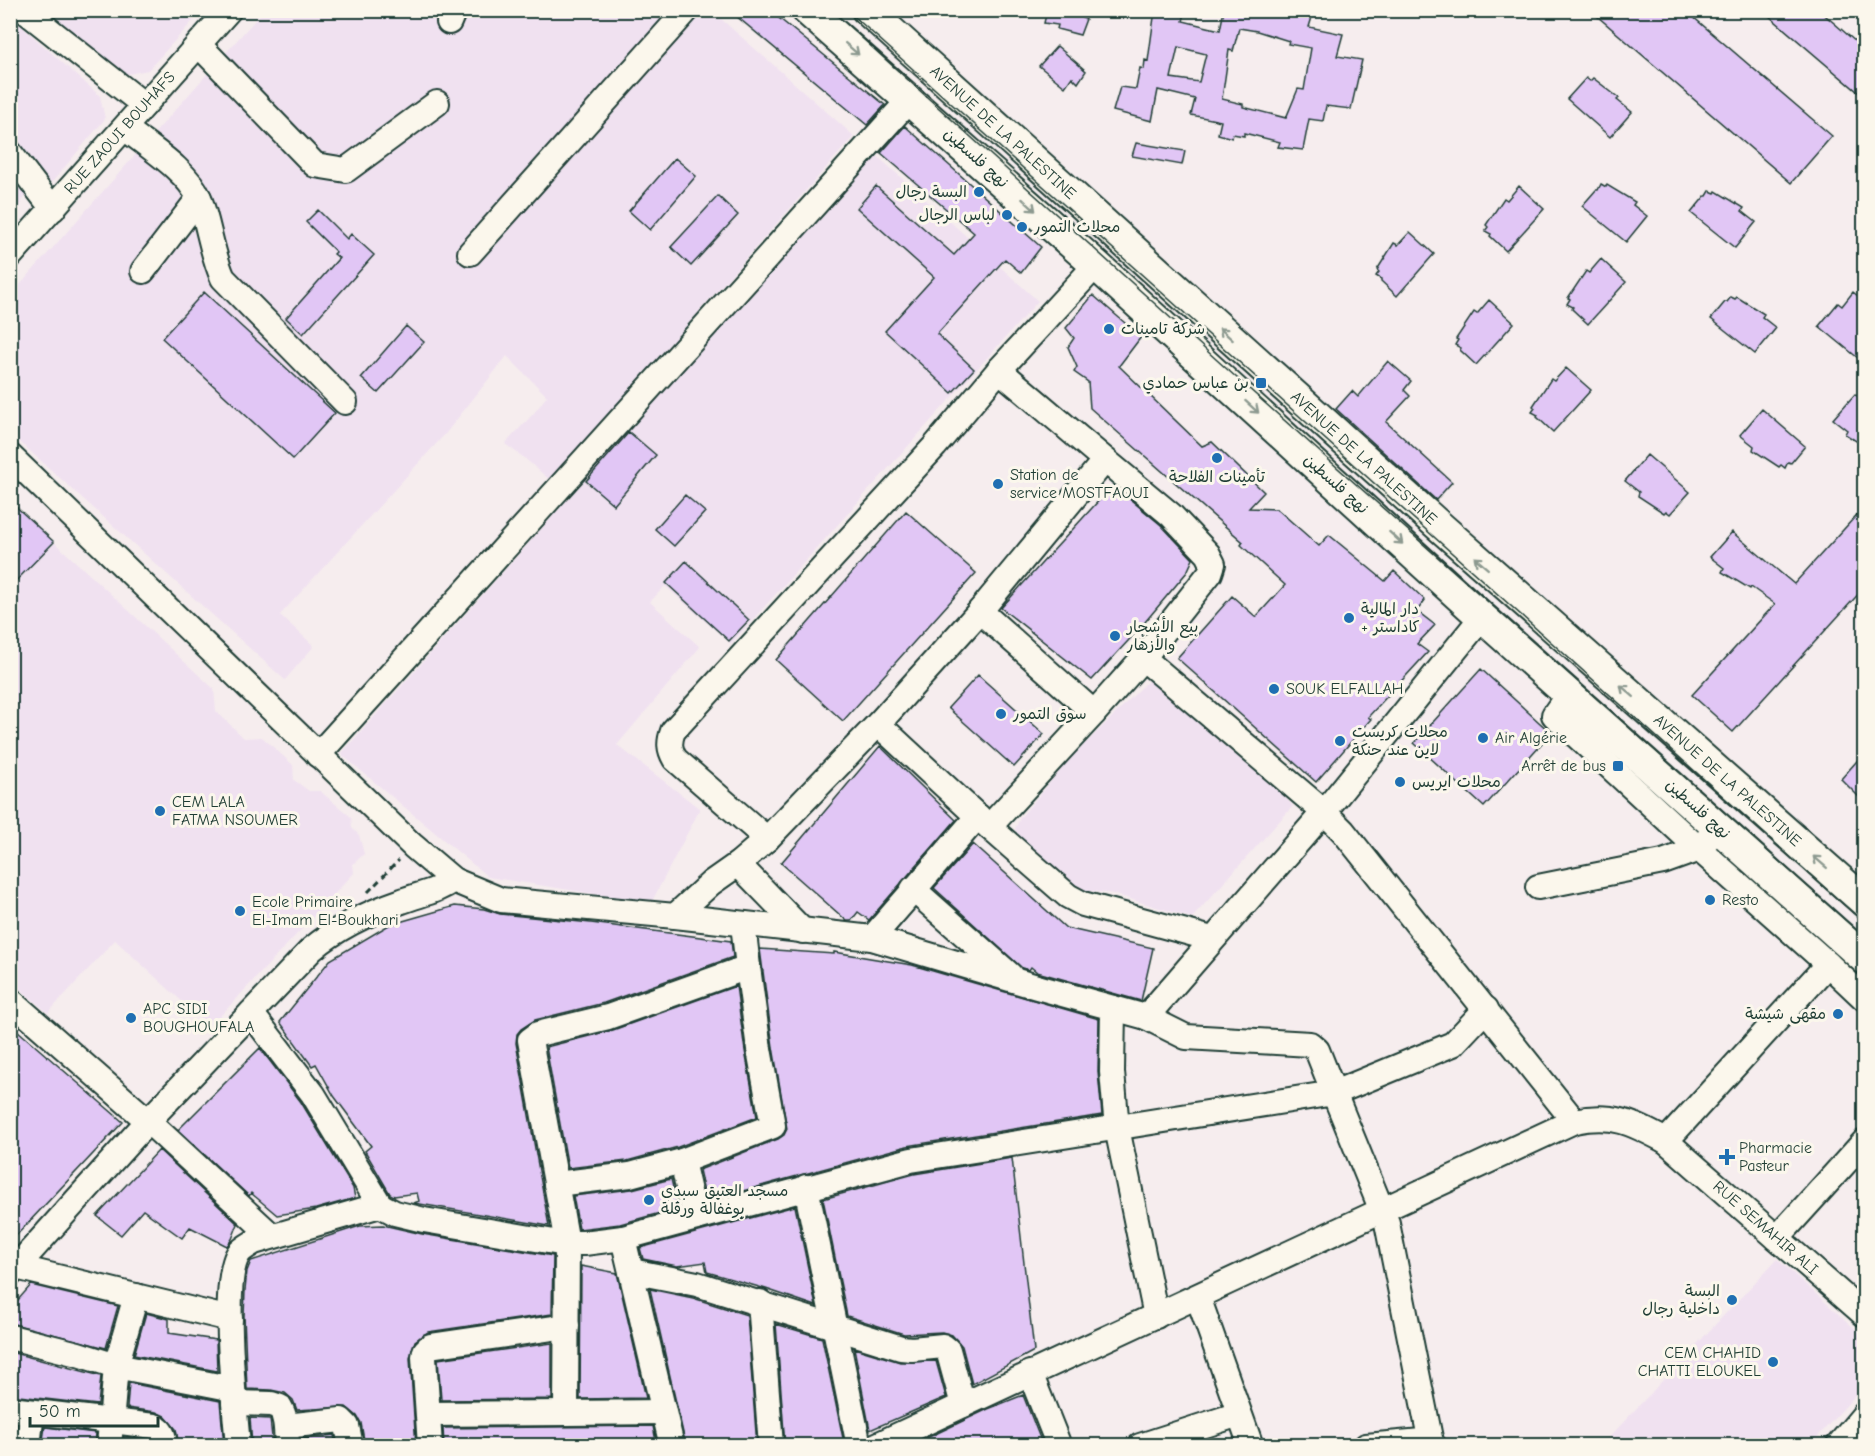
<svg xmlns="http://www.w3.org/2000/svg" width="1875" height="1456" font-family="'Comic Neue','Playpen Sans Arabic',sans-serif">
	<rect width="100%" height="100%" fill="#f6edee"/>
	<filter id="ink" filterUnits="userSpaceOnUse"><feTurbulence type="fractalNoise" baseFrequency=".0167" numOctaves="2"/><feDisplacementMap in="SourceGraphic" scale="12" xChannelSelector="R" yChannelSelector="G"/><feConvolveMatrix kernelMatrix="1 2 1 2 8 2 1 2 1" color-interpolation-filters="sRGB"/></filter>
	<g filter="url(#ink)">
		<!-- built -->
		<path fill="#f0e1f0" d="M 45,11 L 202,11 L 148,70 L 118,76 Z
			M 263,11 L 712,11 L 854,136 L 550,480 L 523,457 L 505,444 L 534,413 L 547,396 L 507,356 L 446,433 L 280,615 L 314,646 L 285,680 L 11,434 L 11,295 Z
			M 11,17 L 100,96 L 105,119 L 53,181 L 33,187 L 21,201 L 17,221 L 11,229 Z
			M 875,154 L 1038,301 L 731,644 L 665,586 L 650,602 L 700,647 L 617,745 L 700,809 L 651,903 L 488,877 L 341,754 Z
			M 54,542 L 214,689 L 216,711 L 244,738 L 262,737 L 293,765 L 294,780 L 309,791 L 320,791 L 351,817 L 352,828 L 359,835 L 364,854 L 353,864 L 354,873 L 210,1027 L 115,940 L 48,1013 L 11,981 L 10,587 Z
			M 1153,676 L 1249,758 L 1293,806 L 1192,918 L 1114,894 L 1082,890 L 1022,842 L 1015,829 L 1020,818 L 1068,761 Z
			M 1777,1259 L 1864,1337 L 1864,1386 L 1810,1445 L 1602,1445 Z"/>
		<!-- building -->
		<path fill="#e1c6f5" stroke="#1f3d34" stroke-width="1.5" fill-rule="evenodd" d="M 729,10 L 769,10 L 885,105 L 867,125 Z
			M 1047,10 L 1084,10 L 1082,18 L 1086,19 L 1080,35 L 1057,29 L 1058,25 L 1044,23 Z
			M 1155,10 L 1186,10 L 1183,21 L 1220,30 L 1224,10 L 1301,10 L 1313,14 L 1309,27 L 1343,34 L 1337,56 L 1362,60 L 1351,109 L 1326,106 L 1323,121 L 1309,119 L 1303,150 L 1278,147 L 1280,142 L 1244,133 L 1244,136 L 1233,134 L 1232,138 L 1218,134 L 1221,121 L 1191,115 L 1195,99 L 1158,90 L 1152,121 L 1113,111 L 1120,87 L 1136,89 L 1140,68 L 1144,69 L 1145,60 L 1148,61 ZM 1239,28 L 1257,31 L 1289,41 L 1288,44 L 1311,48 L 1304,90 L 1298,89 L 1286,118 L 1243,107 L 1243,104 L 1222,99 L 1229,50 L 1233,51 ZM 1178,47 L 1206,54 L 1199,82 L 1171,78 Z
			M 1590,10 L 1685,10 L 1832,136 L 1791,183 Z
			M 1762,10 L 1819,10 L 1864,49 L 1864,97 Z
			M 1057,46 L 1086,71 L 1078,83 L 1072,77 L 1065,87 L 1039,66 Z
			M 1586,78 L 1590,81 L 1593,78 L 1619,98 L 1617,100 L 1632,112 L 1610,137 L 1567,99 Z
			M 905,126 L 1041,247 L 1021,273 L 1005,259 L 937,334 L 974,369 L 952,393 L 885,331 L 934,277 L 857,208 L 876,186 L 954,255 L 974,233 L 881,153 Z
			M 1136,143 L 1185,151 L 1182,165 L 1132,156 Z
			M 675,158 L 696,176 L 650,230 L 629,211 Z
			M 1601,184 L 1606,187 L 1607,185 L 1635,202 L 1633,205 L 1647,216 L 1626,242 L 1582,206 L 1596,190 L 1598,190 Z
			M 1519,186 L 1544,209 L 1506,251 L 1490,236 L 1491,234 L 1485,231 L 1488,227 L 1486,225 L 1504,198 L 1507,200 Z
			M 1710,191 L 1715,193 L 1716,191 L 1744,208 L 1742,211 L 1756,222 L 1735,248 L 1691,213 L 1705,196 L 1707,196 Z
			M 718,196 L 738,215 L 691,266 L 671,247 Z
			M 318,210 L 347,239 L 351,234 L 374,255 L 303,334 L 286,318 L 339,258 L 334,254 L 336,252 L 306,222 Z
			M 1410,232 L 1434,254 L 1397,296 L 1381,281 L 1381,279 L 1376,276 L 1379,272 L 1377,270 L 1394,243 L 1398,245 Z
			M 1601,259 L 1626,282 L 1588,324 L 1572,309 L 1573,307 L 1567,304 L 1570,299 L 1568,298 L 1586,271 L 1589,273 Z
			M 204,292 L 335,413 L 293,459 L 162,338 Z
			M 1853,292 L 1864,301 L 1864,363 L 1819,326 L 1838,303 L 1842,306 Z
			M 1093,295 L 1141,337 L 1119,366 L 1202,446 L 1212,442 L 1264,492 L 1249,508 L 1277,509 L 1319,546 L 1329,535 L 1385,581 L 1394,571 L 1425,600 L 1417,611 L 1435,625 L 1417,644 L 1428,652 L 1368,717 L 1371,719 L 1316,782 L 1177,658 L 1232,596 L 1256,617 L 1285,585 L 1241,545 L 1243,542 L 1090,408 L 1088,382 L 1074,372 L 1077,367 L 1068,347 L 1074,338 L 1066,328 Z
			M 1731,297 L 1735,299 L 1737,297 L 1764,314 L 1762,317 L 1776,328 L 1755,354 L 1711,319 L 1725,302 L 1727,302 Z
			M 1489,300 L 1514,323 L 1476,365 L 1460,350 L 1461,348 L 1455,345 L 1458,340 L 1456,339 L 1474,312 L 1477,314 Z
			M 406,326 L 424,342 L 378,393 L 361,378 Z
			M 1388,361 L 1411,381 L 1404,390 L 1410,396 L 1386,422 L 1452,482 L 1436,500 L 1336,409 L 1352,391 L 1358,397 Z
			M 1566,368 L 1591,390 L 1553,432 L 1537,417 L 1538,415 L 1532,412 L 1535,408 L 1533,406 L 1551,379 L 1554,381 Z
			M 1855,394 L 1864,402 L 1864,446 L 1845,434 L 1847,430 L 1833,419 Z
			M 1762,409 L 1805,446 L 1791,463 L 1788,462 L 1785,468 L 1781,465 L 1779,467 L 1753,450 L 1754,446 L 1740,435 Z
			M 629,432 L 656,455 L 614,505 L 586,481 Z
			M 1647,455 L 1690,492 L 1670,514 L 1666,511 L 1664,513 L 1638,496 L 1639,492 L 1625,481 Z
			M 1113,485 L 1161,525 L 1193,559 L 1187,572 L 1140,628 L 1092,680 L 1001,608 Z
			M 685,495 L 705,512 L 674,546 L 655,529 Z
			M 10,501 L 54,542 L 10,587 Z
			M 1864,507 L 1864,588 L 1733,732 L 1692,695 L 1775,604 L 1751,587 L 1750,589 L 1722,572 L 1724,568 L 1710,557 L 1732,532 L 1794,584 Z
			M 906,511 L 976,573 L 843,721 L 776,660 Z
			M 686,561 L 749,620 L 729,641 L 666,583 Z
			M 1481,669 L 1551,733 L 1484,807 L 1414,743 Z
			M 978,675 L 1044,734 L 1014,767 L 948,708 Z
			M 880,746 L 956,820 L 869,920 L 858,912 L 851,921 L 847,921 L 781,863 Z
			M 1864,753 L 1864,802 L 1841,779 Z
			M 973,844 L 1066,928 L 1153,948 L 1141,1001 L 1037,972 L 1031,967 L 1029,970 L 1022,968 L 934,888 Z
			M 455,906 L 484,909 L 500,914 L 591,923 L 731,941 L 733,957 L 604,1003 L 535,1020 L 521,1029 L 517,1034 L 516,1043 L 549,1226 L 414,1203 L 419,1201 L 417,1193 L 394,1196 L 390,1194 L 365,1151 L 371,1146 L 334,1096 L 316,1064 L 312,1066 L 280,1022 L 330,960 L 389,925 Z
			M 760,949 L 834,954 L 834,952 L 912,965 L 1099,1019 L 1098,1072 L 1102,1115 L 907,1146 L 706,1201 L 699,1170 L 778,1139 L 784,1135 L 787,1129 L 773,1047 Z
			M 736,986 L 745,1051 L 757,1117 L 678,1147 L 627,1161 L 568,1168 L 546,1047 L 613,1030 Z
			M 10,1024 L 123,1122 L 10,1242 Z
			M 260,1048 L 301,1102 L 353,1188 L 355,1198 L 316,1209 L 277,1215 L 251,1193 L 249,1196 L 178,1130 Z
			M 159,1150 L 238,1224 L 232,1239 L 227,1246 L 190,1227 L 182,1238 L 143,1210 L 121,1235 L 97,1216 Z
			M 1012,1158 L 1034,1351 L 972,1384 L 962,1346 L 952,1335 L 942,1332 L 904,1334 L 847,1316 L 823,1199 L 914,1174 Z
			M 671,1179 L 678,1208 L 620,1224 L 579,1229 L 573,1196 L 632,1189 Z
			M 795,1206 L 816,1306 L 766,1289 L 707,1272 L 705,1262 L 677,1266 L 643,1259 L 640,1248 Z
			M 383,1225 L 422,1234 L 553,1256 L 552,1314 L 428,1332 L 415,1341 L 410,1358 L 416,1446 L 365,1446 L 361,1423 L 357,1416 L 346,1407 L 297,1410 L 293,1400 L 285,1393 L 271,1390 L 247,1389 L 244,1316 L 245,1290 L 247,1271 L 251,1261 L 360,1226 Z
			M 581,1266 L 617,1273 L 646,1398 L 580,1399 Z
			M 31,1285 L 118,1306 L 106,1348 L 10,1323 L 10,1309 Z
			M 650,1289 L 693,1298 L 747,1315 L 757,1446 L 686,1446 Z
			M 146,1313 L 169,1319 L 169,1333 L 216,1340 L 217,1371 L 134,1355 Z
			M 776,1324 L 822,1338 L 844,1443 L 839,1446 L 785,1446 Z
			M 552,1343 L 552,1399 L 441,1400 L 438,1359 Z
			M 854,1348 L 900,1362 L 936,1361 L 946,1397 L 870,1430 Z
			M 10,1352 L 101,1376 L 98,1405 L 10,1395 Z
			M 129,1383 L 220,1401 L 224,1446 L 179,1446 L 176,1429 L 165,1416 L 156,1412 L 127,1408 Z
			M 1023,1395 L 1043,1446 L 910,1446 L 988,1409 Z
			M 250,1418 L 270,1419 L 273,1446 L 252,1446 Z
			M 653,1426 L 657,1446 L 444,1446 L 443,1428 Z
			M 45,1427 L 96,1433 L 95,1446 L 42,1446 Z
			M 334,1435 L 336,1446 L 301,1446 L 301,1439 Z
			M 124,1437 L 149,1440 L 151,1446 L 123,1446 Z"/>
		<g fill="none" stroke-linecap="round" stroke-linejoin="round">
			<defs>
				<g id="minor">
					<path d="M 24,10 L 144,105"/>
					<path d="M 449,22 L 454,10"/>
					<path d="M 199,45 L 315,165 L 346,170 L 437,103"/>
					<path d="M 125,128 C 148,147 187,170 199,198 C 209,224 211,252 223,278 L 345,402"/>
					<path d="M 10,153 L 53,209"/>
					<path d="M 470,253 L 687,10"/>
					<path id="s1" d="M 10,256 L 229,10"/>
					<path d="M 1096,265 L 999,370 L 1105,460"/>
					<path d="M 143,271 L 199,198"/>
					<path d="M 10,456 L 413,846 L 453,880 L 501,900 L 675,916 L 711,883 L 738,864 L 767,839 L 878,724 L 980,611 L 1094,713 L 1143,658 L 1324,812 L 1343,831 L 1574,1121"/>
					<path d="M 980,611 L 1105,460 L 1171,515 L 1208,554 L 1213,564 L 1210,573 L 1143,658"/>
					<path d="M 1094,713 L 989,827 L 1068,896 L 1083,904 L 1212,939"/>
					<path d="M 878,724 L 989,827"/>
					<path d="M 318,755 L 910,99"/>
					<path d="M 767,839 L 675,759 C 669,749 669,742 673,731 L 935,446 L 999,370"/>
					<path d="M 738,864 L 803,931"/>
					<path d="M 1538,887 L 1663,862 L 1699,849 L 1554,715 L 1568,695"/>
					<path d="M 913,889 L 1010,975"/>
					<path d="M 675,916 L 872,938 L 1037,987 L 1146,1017 L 1324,812 L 1482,617"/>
					<path d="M 872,938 L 978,816"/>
					<path d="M 1828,964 L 1864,998"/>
					<path d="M 10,1000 L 148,1121 L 272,1236"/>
					<path d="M 1113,1008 L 1112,1072 L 1117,1128 L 1156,1316"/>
					<path d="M 251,1013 L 313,1094 L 380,1205 L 395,1213 L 424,1220 L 560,1243 L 584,1243 L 623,1238 L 672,1446"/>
					<path d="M 1146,1017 L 1186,1037 L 1310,1044 L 1317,1050 L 1334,1093 L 1453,1044 L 1486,1009"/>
					<path id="s2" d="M 1666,1141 L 1864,1314"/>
					<path d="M 682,1161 L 773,1126 L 759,1049 L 748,967"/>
					<path d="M 556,1184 L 630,1175 L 682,1161 L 695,1218"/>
					<path d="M 806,1187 L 859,1446"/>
					<path d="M 623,1238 L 911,1160 L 1334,1093 L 1387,1223 L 1431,1443"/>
					<path d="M 1777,1238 L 1864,1142"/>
					<path d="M 16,1267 L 230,1319"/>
					<path d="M 631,1271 L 697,1284 L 901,1348 L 912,1349 L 943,1346 L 948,1350 L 963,1405"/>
					<path d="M 10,1274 L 148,1121 L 312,949 C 338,927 370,912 402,901 C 420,894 437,892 453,880"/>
					<path d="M 1198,1297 L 1251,1446"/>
					<path d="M 760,1302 L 771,1446"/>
					<path d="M 10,1337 L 78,1354 L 116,1366 L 136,1296"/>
					<path d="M 1030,1373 L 1059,1446"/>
					<path d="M 234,1403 L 271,1404 L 280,1407 C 287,1419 286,1432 287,1446"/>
					<path d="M 10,1409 L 154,1426 C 163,1431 164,1436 165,1446"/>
					<path d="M 664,1412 L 566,1413 L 567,1243 L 530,1040 L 538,1034 L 608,1017 L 748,967 L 743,924"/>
					<path d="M 428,1414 L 566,1413"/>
					<path d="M 286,1426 L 341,1420 L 347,1426 L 351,1446"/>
					<path d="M 28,1446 L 32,1412"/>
					<path d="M 109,1446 L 116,1366 L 224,1387 L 233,1391"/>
					<path d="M 238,1446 C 235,1409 220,1279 239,1253 C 242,1249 249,1245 254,1242 L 380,1205"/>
					<path d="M 430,1446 L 424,1357 L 425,1351 L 430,1346 L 567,1326"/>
					<path d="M 875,1446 L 1574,1121 C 1614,1113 1632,1123 1666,1141 L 1828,964 L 1699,849 L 1718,827"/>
					<path d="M 1140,1446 L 1239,1414"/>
					<path d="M 1366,1446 L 1422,1441 L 1434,1446"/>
					<path d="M 1838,1446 L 1864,1415"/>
				</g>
				<g id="major">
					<path d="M 807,10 L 1096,265 L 1482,617 L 1864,958"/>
					<path id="s3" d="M 867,10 L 1437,524 L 1864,901"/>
				</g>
			</defs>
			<!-- minor casing -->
			<use href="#minor" stroke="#1f3d34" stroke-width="28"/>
			<!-- major casing -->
			<use href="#major" stroke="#1f3d34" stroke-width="34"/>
			<!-- path -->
			<path stroke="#1f3d34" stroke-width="3" stroke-dasharray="6 4.5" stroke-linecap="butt" d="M 368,892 L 399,860"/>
			<!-- minor -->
			<use href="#minor" stroke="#fbf7ec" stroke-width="24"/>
			<!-- major -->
			<use href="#major" stroke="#fbf7ec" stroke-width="30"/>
			<!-- tram -->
			<path stroke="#1f3d34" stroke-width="1.5" d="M 831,10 L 1228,370 L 1864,937
				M 847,10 L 1864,923"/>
		</g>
		<!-- one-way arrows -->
		<defs><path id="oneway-shaft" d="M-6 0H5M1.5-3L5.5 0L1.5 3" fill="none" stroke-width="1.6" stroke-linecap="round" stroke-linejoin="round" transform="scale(1.5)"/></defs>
		<g stroke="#8d9a90">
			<use href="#oneway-shaft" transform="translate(852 49) rotate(41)"/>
			<use href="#oneway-shaft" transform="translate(1029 205) rotate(42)"/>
			<use href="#oneway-shaft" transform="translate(1226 334) rotate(-138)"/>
			<use href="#oneway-shaft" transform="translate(1252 407) rotate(42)"/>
			<use href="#oneway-shaft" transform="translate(1396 538) rotate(42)"/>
			<use href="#oneway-shaft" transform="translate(1481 563) rotate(-139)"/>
			<use href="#oneway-shaft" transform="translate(1627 691) rotate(-139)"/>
			<use href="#oneway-shaft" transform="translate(1820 862) rotate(-139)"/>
		</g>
	</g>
	<!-- markers -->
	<g fill="#1f6fb2" stroke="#fbf7ec" stroke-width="2">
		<circle cx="979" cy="192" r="6"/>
		<circle cx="1007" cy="215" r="6"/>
		<circle cx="1022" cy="227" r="6"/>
		<circle cx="1109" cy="329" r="6"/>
		<rect x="1255" y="377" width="12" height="12" rx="3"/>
		<circle cx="1217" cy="458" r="6"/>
		<circle cx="998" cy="484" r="6"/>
		<circle cx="1349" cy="618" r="6"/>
		<circle cx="1115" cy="636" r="6"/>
		<circle cx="1274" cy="689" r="6"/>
		<circle cx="1001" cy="714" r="6"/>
		<circle cx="1483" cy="738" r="6"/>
		<circle cx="1340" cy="741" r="6"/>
		<rect x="1612" y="760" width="12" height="12" rx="3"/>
		<circle cx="1400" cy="782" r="6"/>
		<circle cx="160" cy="811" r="6"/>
		<circle cx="1710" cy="900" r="6"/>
		<circle cx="240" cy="911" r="6"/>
		<circle cx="1838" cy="1014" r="6"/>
		<circle cx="131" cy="1018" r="6"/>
		<path d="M1724 1148h6v6h6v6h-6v6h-6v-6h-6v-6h6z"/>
		<circle cx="649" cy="1200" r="6"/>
		<circle cx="1732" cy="1300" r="6"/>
		<circle cx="1773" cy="1362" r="6"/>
	</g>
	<g text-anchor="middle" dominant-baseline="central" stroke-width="6" stroke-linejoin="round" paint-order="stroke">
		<!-- street labels -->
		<g font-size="16" fill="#1f3d34" stroke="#fbf7ec">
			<text stroke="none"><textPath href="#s1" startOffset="165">RUE ZAOUI BOUHAFS</textPath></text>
			<text stroke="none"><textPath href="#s3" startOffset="183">AVENUE DE LA PALESTINE</textPath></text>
			<text transform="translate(976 158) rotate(42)">نهج فلسطين</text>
			<text stroke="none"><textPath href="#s3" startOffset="669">AVENUE DE LA PALESTINE</textPath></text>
			<text transform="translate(1336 484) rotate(42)">نهج فلسطين</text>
			<text stroke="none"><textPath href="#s3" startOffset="1155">AVENUE DE LA PALESTINE</textPath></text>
			<text transform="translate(1698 809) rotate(42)">نهج فلسطين</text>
			<text stroke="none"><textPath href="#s2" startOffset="132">RUE SEMAHIR ALI</textPath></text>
		</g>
		<!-- poi labels -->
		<g font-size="16" fill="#1f3d34" stroke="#fbf7ec" text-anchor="start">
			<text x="967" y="192" text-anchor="end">البسة رجال</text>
			<text x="995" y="215" text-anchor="end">لباس الرجال</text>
			<text x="1034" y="227">محلات التمور</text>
			<text x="1121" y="329">شركة تامينات</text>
			<text x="1249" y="383" text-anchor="end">بن عباس حمادي</text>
			<text x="1010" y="475">Station de<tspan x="1010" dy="18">service MOSTFAOUI</tspan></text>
			<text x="1217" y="477" text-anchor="middle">تأمينات الفلاحة</text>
			<text x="1361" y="609">دار المالية<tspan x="1361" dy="18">+ كاداستر</tspan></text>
			<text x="1127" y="627">بيع الأشجار<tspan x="1127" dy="18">والأزهار</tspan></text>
			<text x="1286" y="689">SOUK ELFALLAH</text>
			<text x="1013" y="714">سوق التمور</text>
			<text x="1352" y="732">محلات كريست<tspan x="1352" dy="18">لاين عند حنكة</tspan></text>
			<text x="1495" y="738">Air Algérie</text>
			<text x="1606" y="766" text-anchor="end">Arrêt de bus</text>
			<text x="1412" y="782">محلات ايريس</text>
			<text x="172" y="802">CEM LALA<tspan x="172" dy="18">FATMA NSOUMER</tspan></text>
			<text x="1722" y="900">Resto</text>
			<text x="252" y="902">Ecole Primaire<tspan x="252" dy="18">El-Imam El-Boukhari</tspan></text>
			<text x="143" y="1009">APC SIDI<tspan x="143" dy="18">BOUGHOUFALA</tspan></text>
			<text x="1826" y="1014" text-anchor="end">مقهى شيشة</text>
			<text x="1739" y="1148">Pharmacie<tspan x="1739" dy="18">Pasteur</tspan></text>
			<text x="661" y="1191">مسجد العتيق سبدي<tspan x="661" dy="18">بوغفالة ورقلة</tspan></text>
			<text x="1720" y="1291" text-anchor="end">البسة<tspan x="1720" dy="18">داخلية رجال</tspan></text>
			<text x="1761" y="1353" text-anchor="end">CEM CHAHID<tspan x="1761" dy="18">CHATTI ELOUKEL</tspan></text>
		</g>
	</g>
	<!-- margin -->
	<rect width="1875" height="1456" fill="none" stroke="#fbf7ec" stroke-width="36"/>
	<rect x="18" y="18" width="1839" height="1420" fill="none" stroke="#1f3d34" stroke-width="2" filter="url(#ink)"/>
	<!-- scale -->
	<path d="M30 1417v9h128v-9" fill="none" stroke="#1f3d34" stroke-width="3"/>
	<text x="39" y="1417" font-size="18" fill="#1f3d34" stroke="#fbf7ec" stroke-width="4.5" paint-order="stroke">50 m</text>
</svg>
